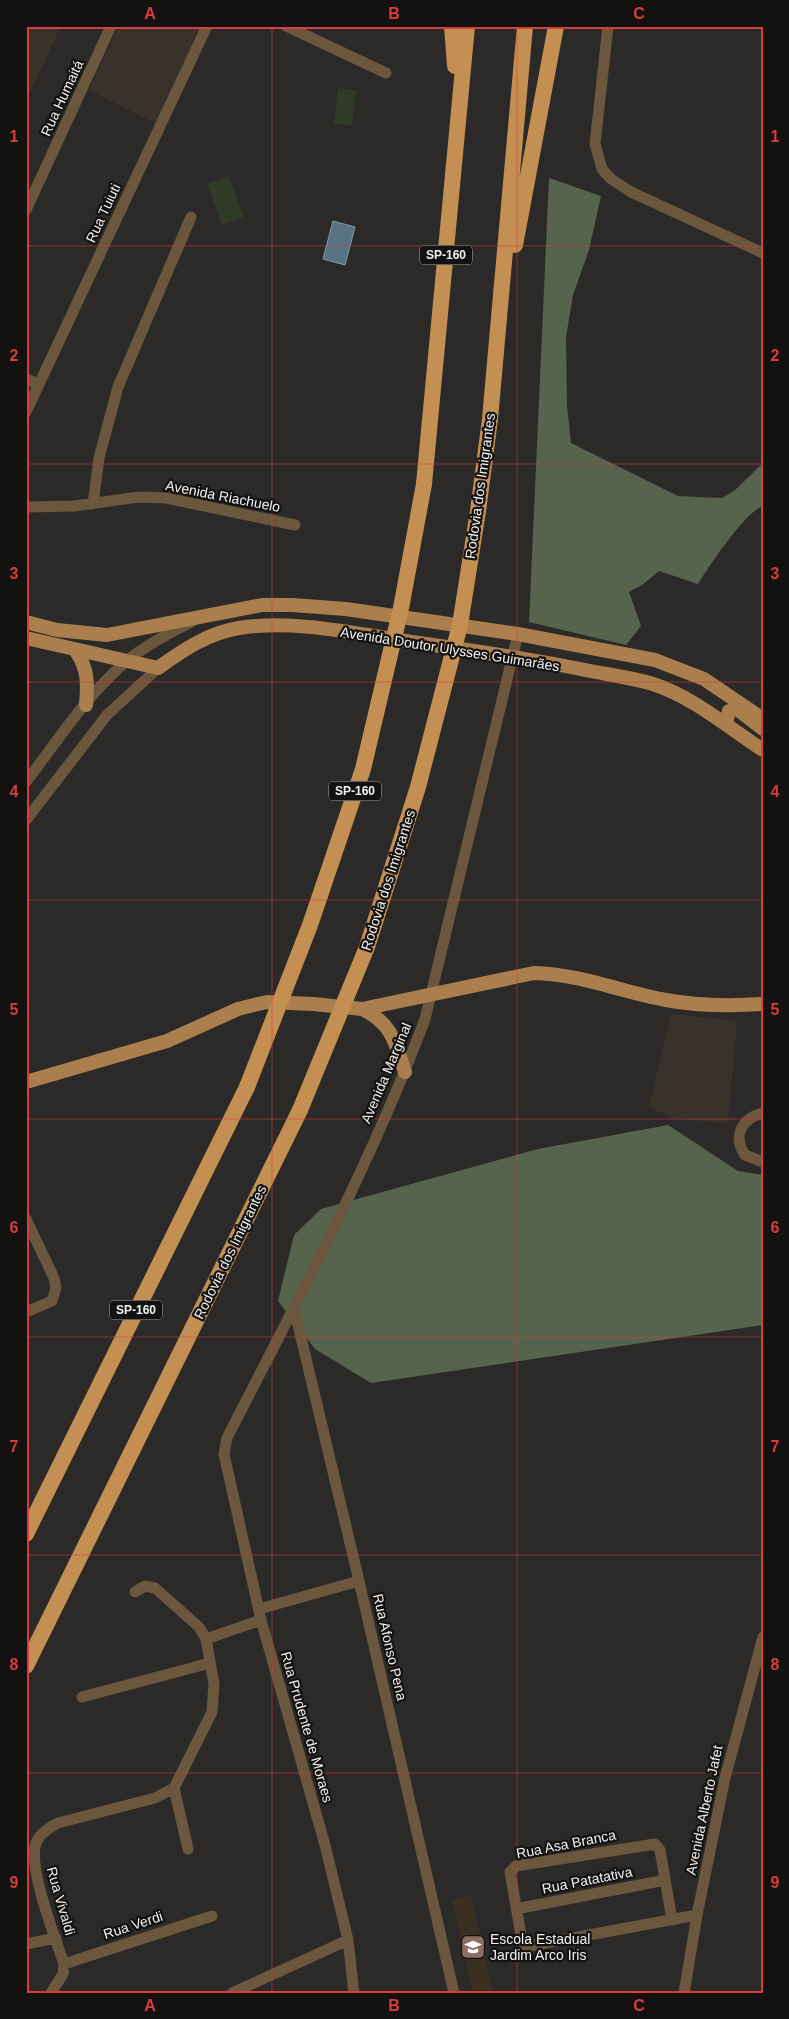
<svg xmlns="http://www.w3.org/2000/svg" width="789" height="2019" font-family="Arial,sans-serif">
	<rect width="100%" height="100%" fill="#2c2a28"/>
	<!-- built -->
	<path fill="#39322b" d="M 26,26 L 61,26 L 26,100 Z
		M 119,26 L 201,26 L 156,123 L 89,90 Z
		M 671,1014 L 737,1021 L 728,1123 L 677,1119 L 649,1107 Z"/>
	<!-- education -->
	<path fill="#3a3020" d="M 471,1895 L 493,1993 L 473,1993 L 452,1900 Z"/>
	<!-- green -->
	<path fill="#2f3a27" d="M 338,88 L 356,90 L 352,125 L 334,124 Z
		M 229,176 L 244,217 L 222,225 L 207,184 Z"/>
	<!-- forest -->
	<path fill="#56644d" d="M 549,178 L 601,196 L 589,250 L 573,295 L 566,337 L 567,406 L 571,443 L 678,496 L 722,498 L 735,490 L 763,463 L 763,506 C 746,511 709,566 698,584 L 659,571 L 642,585 L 629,592 L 641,626 L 626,645 L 529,622 Z
		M 668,1125 L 738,1171 L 763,1175 L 763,1325 L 371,1383 L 315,1349 L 278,1301 L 294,1235 L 321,1209 L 538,1149 Z"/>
	<!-- water -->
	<path fill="#577383" stroke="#8699a4" d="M 333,221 L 355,227 L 345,265 L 323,259 Z"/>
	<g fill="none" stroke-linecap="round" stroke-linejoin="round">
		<!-- minor -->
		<path stroke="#6b563e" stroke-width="11" d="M 286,26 L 386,73
			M 608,26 L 595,144 L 602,169 L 611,179 L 631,192 L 763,253
			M 26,210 L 111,26
			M 26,379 L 39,384
			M 26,412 L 207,26
			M 93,504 L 99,458 L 118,387 L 191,217
			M 26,507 L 74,506 L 139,497 L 166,498 L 295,525
			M 26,782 C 58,740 88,693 129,659 C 148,644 169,633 191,622
			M 26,820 L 107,715 L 158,668
			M 763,1113 C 742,1118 732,1136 745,1155 L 763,1162
			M 26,1219 L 54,1278 L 56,1288 L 52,1301 L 26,1312
			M 294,1308 L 359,1581 L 454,1993
			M 259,1609 L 359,1581
			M 206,1639 L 261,1620
			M 82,1697 L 210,1663
			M 174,1788 L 188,1849
			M 516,1909 L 665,1880
			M 672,1920 L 660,1850 L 655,1844 L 516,1866 L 510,1872 L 522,1941 L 525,1946 L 529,1946 L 697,1915
			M 26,1944 L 56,1938
			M 64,1964 L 212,1916
			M 51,1993 L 63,1974 L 64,1964 C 55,1937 30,1873 35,1847 C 37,1835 48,1828 58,1823 L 155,1798 L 174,1788 L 212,1712 L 214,1684 L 206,1639 L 199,1627 L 155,1588 L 145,1586 L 135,1592
			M 232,1993 L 348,1940
			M 354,1993 L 348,1940 L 325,1845 L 261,1620 L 224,1454 L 227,1438 C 297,1301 371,1164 425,1019 L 518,634
			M 684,1993 L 697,1915 L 725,1778 L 763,1637"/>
		<!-- major -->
		<path stroke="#ab7f4d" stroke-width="14" d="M 26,622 L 57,630 L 107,635 L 262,605 L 292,605 L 346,609 L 518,634 L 655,660 L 704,679 L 763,719
			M 26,638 L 158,668 C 183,650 208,633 239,628 C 297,619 361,635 419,643 C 476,651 533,659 590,671 C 611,675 633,678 653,684 C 695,698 726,726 763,750
			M 76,651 C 88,669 88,683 86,705
			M 726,723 L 729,711 L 737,709 L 763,729
			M 362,1009 C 392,1023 395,1042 405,1072
			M 26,1082 L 167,1041 L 238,1009 L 254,1005 L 267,1002 L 313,1004 L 362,1009 L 534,973 C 580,974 622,992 666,1000 C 698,1006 731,1006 763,1004"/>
		<!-- highway -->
		<path stroke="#c48f52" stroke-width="16" d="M 452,26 L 455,66
			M 515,245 L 556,26
			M 424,484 L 467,26
			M 478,511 L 490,419 L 525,26
			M 26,1534 L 247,1087
			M 26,1666 L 300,1110"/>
		<!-- highway-bridge -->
		<path stroke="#c48f52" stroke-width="16" d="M 247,1087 L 310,925 L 363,769 L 401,608 L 424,484
			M 300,1110 L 367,947 L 418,787 L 460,625 L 478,511"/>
	</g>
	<!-- grid -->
	<path fill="none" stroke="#d93c3c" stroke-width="1" stroke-opacity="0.55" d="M 272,26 L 272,1993M 517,26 L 517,1993M 26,246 L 763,246M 26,464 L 763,464M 26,682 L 763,682M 26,900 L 763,900M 26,1119 L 763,1119M 26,1337 L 763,1337M 26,1555 L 763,1555M 26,1773 L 763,1773"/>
	<!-- icons -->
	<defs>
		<symbol id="school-square" viewBox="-11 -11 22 22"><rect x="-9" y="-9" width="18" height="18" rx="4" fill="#8d6e63" stroke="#131211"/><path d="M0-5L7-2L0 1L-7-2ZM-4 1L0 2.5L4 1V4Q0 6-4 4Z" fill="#fff"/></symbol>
	</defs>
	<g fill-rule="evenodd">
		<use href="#school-square" x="459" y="1933" width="28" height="28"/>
	</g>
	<g text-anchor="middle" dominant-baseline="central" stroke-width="4.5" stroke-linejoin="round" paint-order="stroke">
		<!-- shield labels -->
		<g fill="#131211" stroke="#afaead" stroke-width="1">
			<rect x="420" y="245.5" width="52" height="19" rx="4"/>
			<rect x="329" y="781.5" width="52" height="19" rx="4"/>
			<rect x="110" y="1300.5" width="52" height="19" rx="4"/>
		</g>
		<g font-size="12" font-weight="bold" fill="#f2f1f0">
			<text x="446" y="255">SP-160</text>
			<text x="355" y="791">SP-160</text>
			<text x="136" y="1310">SP-160</text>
		</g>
		<!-- street labels -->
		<g font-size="14" fill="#f2f1f0" stroke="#131211">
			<text transform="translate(62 98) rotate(-65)">Rua Humaitá</text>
			<text transform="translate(103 213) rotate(-65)">Rua Tuiuti</text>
			<text transform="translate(480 486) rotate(-82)">Rodovia dos Imigrantes</text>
			<text transform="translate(223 496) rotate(11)">Avenida Riachuelo</text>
			<text transform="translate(450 649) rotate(9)">Avenida Doutor Ulysses Guimarães</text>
			<text transform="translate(388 880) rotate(-72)">Rodovia dos Imigrantes</text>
			<text transform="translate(386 1073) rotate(-67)">Avenida Marginal</text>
			<text transform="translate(230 1252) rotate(-64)">Rodovia dos Imigrantes</text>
			<text transform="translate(390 1647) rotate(77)">Rua Afonso Pena</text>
			<text transform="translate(307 1727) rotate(74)">Rua Prudente de Moraes</text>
			<text transform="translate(704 1810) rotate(-78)">Avenida Alberto Jafet</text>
			<text transform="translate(566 1844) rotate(-11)">Rua Asa Branca</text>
			<text transform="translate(587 1880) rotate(-11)">Rua Patatativa</text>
			<text transform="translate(61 1901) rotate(74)">Rua Vivaldi</text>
			<text transform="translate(133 1925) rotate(-18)">Rua Verdi</text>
		</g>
		<!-- poi labels -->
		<g font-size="14" fill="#f2f1f0" stroke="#131211" text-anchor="start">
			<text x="490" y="1939">Escola Estadual<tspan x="490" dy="16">Jardim Arco Iris</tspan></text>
		</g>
	</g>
	<!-- border -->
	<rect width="789" height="2019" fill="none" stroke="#131211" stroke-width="55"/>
	<rect x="28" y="28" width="734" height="1964" fill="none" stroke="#d93c3c" stroke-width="2"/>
	<g font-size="16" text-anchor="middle" font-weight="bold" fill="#d93c3c">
		<text x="150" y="19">A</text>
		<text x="394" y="19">B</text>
		<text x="639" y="19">C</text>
		<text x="14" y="142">1</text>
		<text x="775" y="142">1</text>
		<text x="14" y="361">2</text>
		<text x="775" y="361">2</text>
		<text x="14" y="579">3</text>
		<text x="775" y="579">3</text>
		<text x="14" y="797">4</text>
		<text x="775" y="797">4</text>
		<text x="14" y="1015">5</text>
		<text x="775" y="1015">5</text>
		<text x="14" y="1233">6</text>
		<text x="775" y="1233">6</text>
		<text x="14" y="1452">7</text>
		<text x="775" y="1452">7</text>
		<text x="14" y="1670">8</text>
		<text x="775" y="1670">8</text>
		<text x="14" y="1888">9</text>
		<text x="775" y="1888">9</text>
		<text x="150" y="2011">A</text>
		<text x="394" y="2011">B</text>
		<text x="639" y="2011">C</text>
	</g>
</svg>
